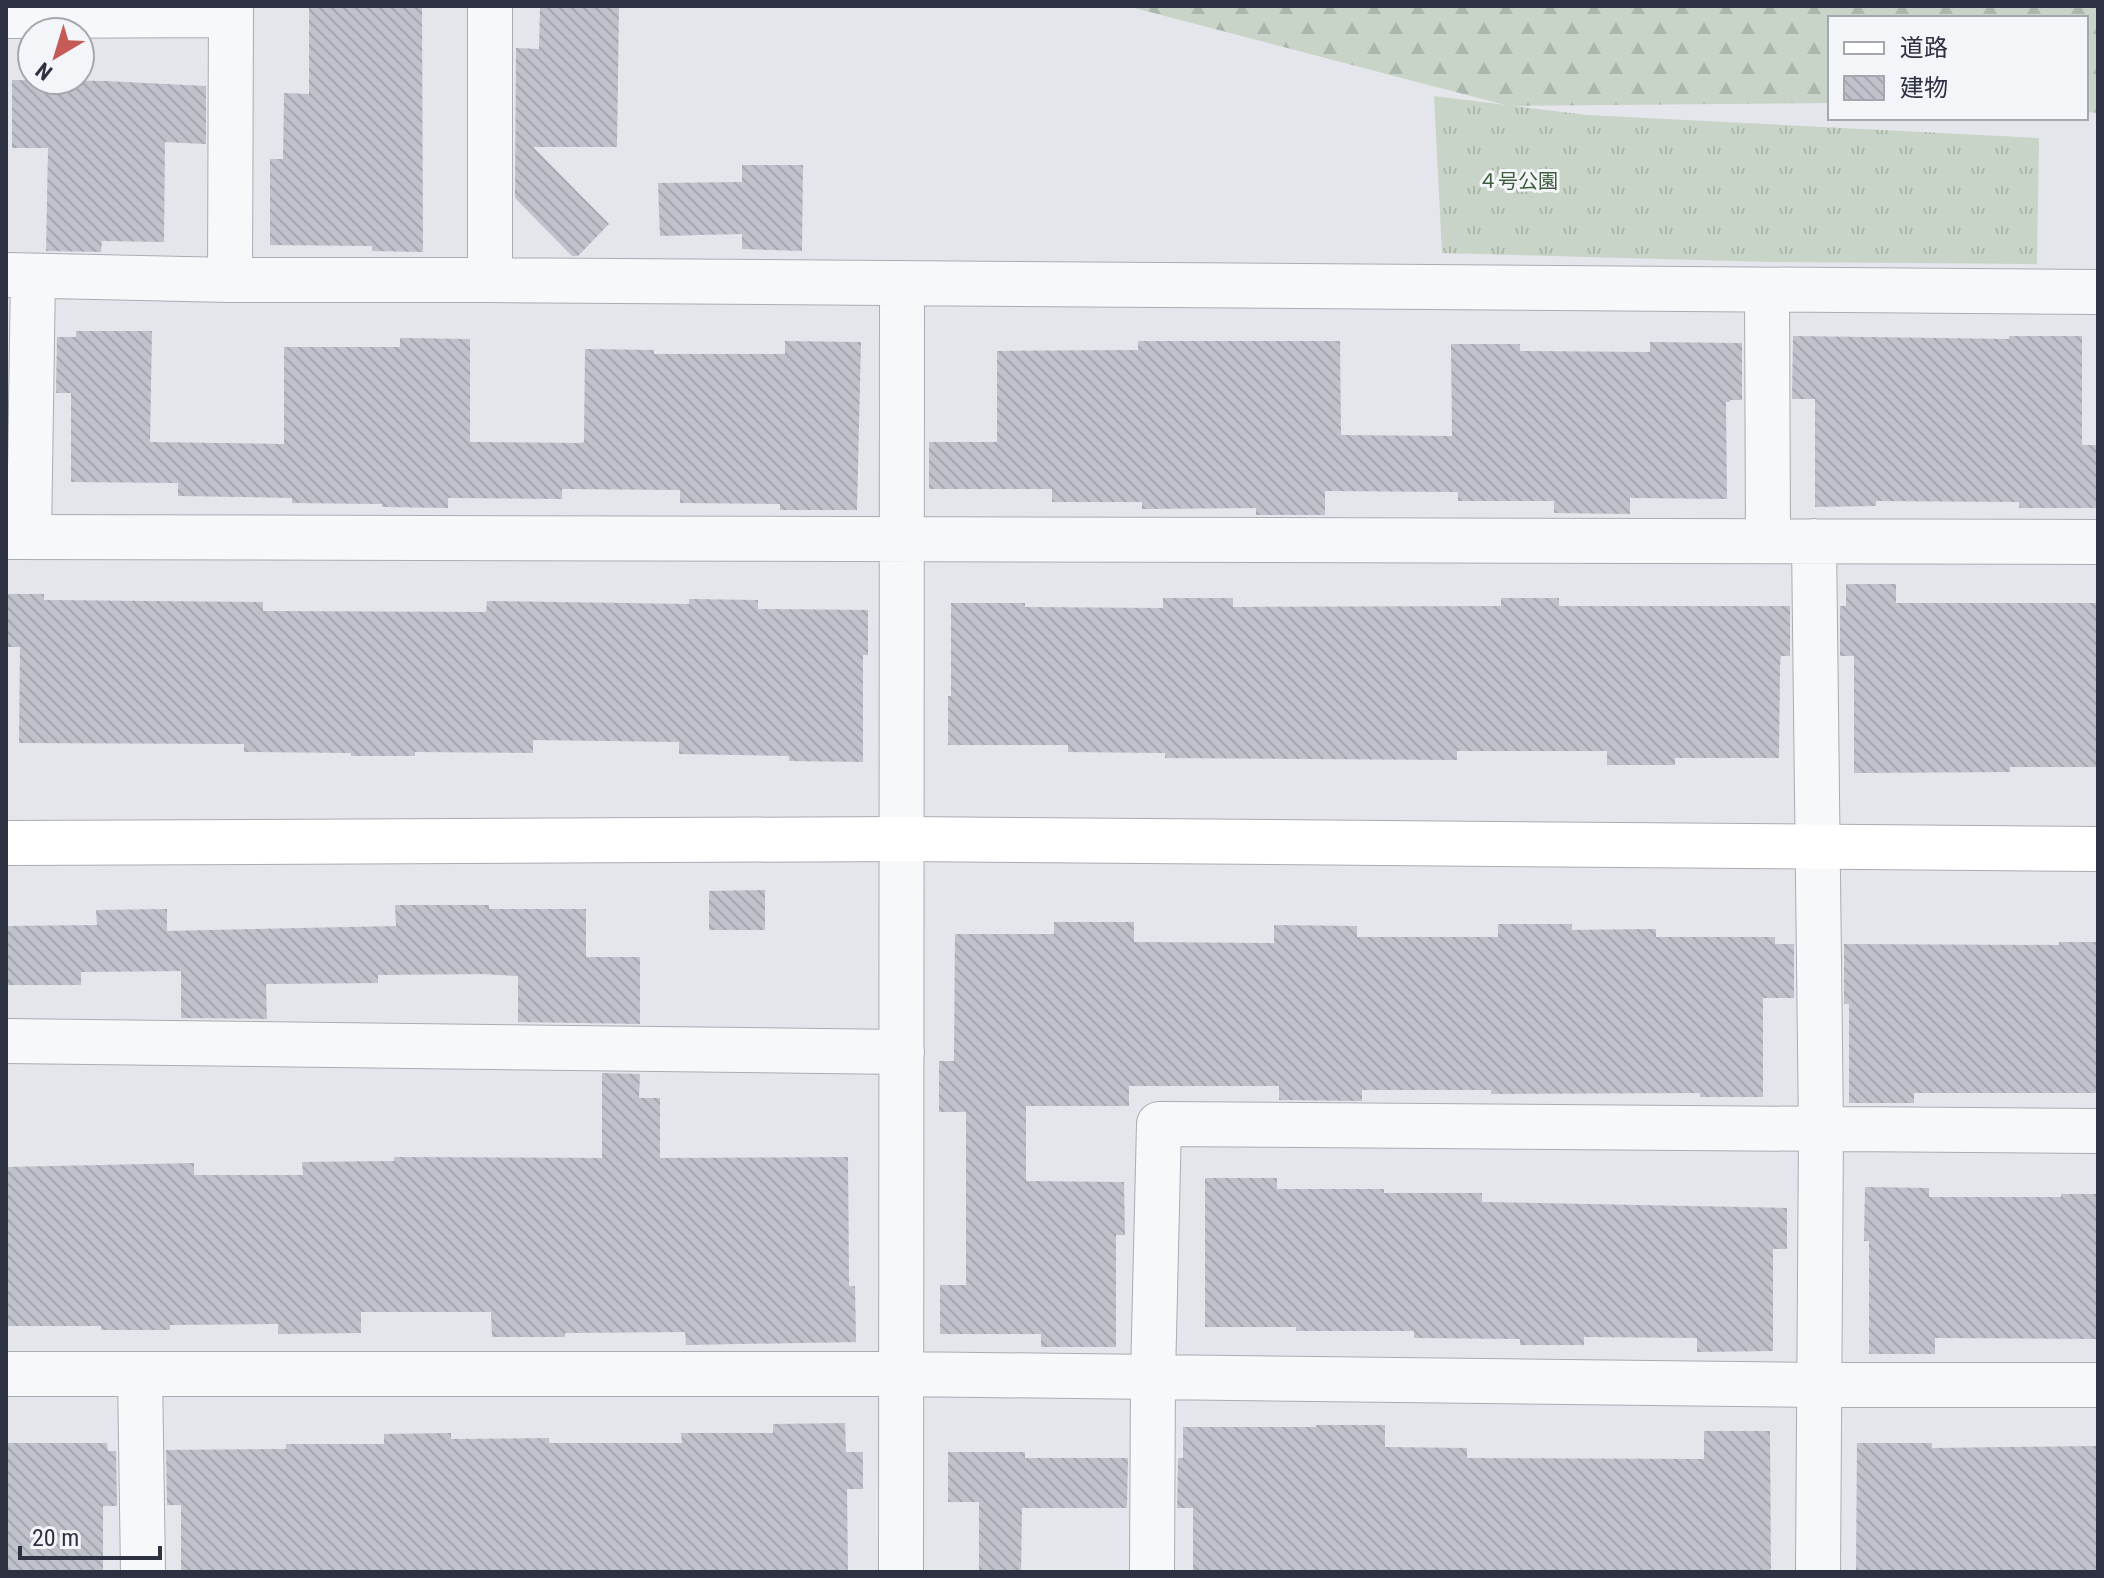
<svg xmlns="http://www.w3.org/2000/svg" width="2104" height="1578" font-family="'Roboto Condensed','Noto Sans JP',sans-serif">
	<defs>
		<pattern id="grass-tufts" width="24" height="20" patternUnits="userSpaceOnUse" patternTransform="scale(2)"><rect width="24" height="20" fill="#c7d4c7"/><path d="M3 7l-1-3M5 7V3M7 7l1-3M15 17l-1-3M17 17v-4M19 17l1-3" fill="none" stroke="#abb6ac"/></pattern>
		<pattern id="forest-firs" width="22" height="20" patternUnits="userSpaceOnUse" patternTransform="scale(2)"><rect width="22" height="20" fill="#c7d4c7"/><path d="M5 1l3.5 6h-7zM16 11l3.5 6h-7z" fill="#abb6ac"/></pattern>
		<pattern id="building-back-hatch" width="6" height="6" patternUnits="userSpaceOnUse" patternTransform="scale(2)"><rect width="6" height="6" fill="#bfc1cb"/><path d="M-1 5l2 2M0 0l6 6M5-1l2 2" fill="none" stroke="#a4a6b0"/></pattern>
	</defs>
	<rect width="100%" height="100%" fill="#e5e6eb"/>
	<!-- grass -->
	<path fill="url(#grass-tufts)" d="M 1434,96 L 1587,115 L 2039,138 L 2037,264 L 1771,262 L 1442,253 Z"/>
	<!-- forest -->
	<path fill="url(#forest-firs)" d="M 1127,6 L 2098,6 L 2098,113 L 2086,112 L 2086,18 L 1830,18 L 1830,103 L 1509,106 Z"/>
	<!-- building -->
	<path fill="url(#building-back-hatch)" d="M 309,6 L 422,6 L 423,252 L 372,251 L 372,246 L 270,245 L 270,159 L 283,159 L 284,93 L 309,94 Z
		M 540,6 L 619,6 L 617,147 L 533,147 L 609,224 L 578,256 L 572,256 L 515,198 L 516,48 L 539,49 Z
		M 12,80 L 105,81 L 206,86 L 206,144 L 165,142 L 164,242 L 102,241 L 101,252 L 46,251 L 48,148 L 12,148 Z
		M 742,165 L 803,165 L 802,251 L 742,249 L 742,234 L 660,236 L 658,183 L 742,182 Z
		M 76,331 L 152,331 L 150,442 L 284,444 L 284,347 L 400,347 L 400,338 L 470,339 L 470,442 L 581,443 L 584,442 L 585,349 L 654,350 L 654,354 L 785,354 L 785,341 L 861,342 L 857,510 L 780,510 L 780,504 L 680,503 L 680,490 L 562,489 L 562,499 L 448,498 L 448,508 L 382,507 L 382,504 L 292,503 L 292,498 L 178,496 L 178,483 L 71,482 L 71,393 L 56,393 L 57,337 L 76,337 Z
		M 1793,336 L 2009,339 L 2009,336 L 2082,336 L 2082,445 L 2098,445 L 2098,508 L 2019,508 L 2019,502 L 1876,501 L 1876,506 L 1815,507 L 1815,399 L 1792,399 Z
		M 1138,341 L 1340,341 L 1341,435 L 1452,436 L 1451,344 L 1520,344 L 1520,351 L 1650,352 L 1650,342 L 1742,343 L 1742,400 L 1730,400 L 1730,402 L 1726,402 L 1727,499 L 1630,498 L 1630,514 L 1554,513 L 1554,501 L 1458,501 L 1458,492 L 1325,491 L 1325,515 L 1256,515 L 1256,508 L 1142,509 L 1142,502 L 1052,502 L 1052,489 L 929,489 L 929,442 L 997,442 L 997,351 L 1138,350 Z
		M 1846,584 L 1896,584 L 1896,603 L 2098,603 L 2098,767 L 2010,767 L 2010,772 L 1854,773 L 1854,656 L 1840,656 L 1840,606 L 1846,606 Z
		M 6,594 L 44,594 L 44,600 L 263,602 L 263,611 L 486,612 L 487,601 L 689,604 L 689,599 L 758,600 L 758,609 L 868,610 L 868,655 L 863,655 L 863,762 L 789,761 L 789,756 L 679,754 L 679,742 L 533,740 L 533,753 L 415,752 L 415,756 L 351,756 L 351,753 L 244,752 L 244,744 L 19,743 L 20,647 L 6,647 Z
		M 1163,598 L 1233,598 L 1233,607 L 1501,606 L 1501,598 L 1559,598 L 1559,606 L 1790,606 L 1790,656 L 1781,656 L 1780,665 L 1779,758 L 1675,758 L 1675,765 L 1607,765 L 1607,751 L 1457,751 L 1457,760 L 1165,758 L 1165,753 L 1068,752 L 1068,745 L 948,745 L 948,696 L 951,696 L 951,603 L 1025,603 L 1025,607 L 1163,608 Z
		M 765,890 L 765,930 L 709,930 L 709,891 Z
		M 395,905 L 489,905 L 489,909 L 586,909 L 586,957 L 640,957 L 640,1024 L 518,1022 L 518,976 L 482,974 L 378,975 L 378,983 L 266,984 L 267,1019 L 181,1018 L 181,971 L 81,972 L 81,985 L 8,985 L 7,926 L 97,925 L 96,910 L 167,909 L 167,931 L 396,926 Z
		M 1054,922 L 1134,922 L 1134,942 L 1274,943 L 1274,925 L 1357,926 L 1357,937 L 1498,937 L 1498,924 L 1572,924 L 1572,930 L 1656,929 L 1656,937 L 1775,937 L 1775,944 L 1794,944 L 1794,998 L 1763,998 L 1763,1097 L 1700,1097 L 1700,1093 L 1491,1094 L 1491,1090 L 1362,1090 L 1362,1101 L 1279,1100 L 1279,1086 L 1129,1086 L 1129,1106 L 1026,1106 L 1026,1181 L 1124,1182 L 1125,1235 L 1116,1235 L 1116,1347 L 1041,1347 L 1041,1334 L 940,1334 L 940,1285 L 966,1285 L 966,1112 L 939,1112 L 939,1061 L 954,1061 L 955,934 L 1054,934 Z
		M 2059,942 L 2098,942 L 2098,1093 L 1914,1093 L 1914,1103 L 1849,1103 L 1849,1004 L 1844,1004 L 1844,944 L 2059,945 Z
		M 602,1073 L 640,1074 L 639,1098 L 660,1098 L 660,1158 L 848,1157 L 849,1286 L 855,1286 L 856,1342 L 686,1345 L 685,1332 L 565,1333 L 565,1337 L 492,1337 L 491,1312 L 361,1312 L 361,1333 L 278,1334 L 278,1324 L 170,1325 L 170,1330 L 101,1330 L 101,1326 L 6,1326 L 6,1167 L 194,1163 L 194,1175 L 303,1175 L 302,1162 L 394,1161 L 394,1157 L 602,1158 Z
		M 1205,1178 L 1277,1178 L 1277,1189 L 1384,1189 L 1384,1193 L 1482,1193 L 1482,1202 L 1787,1208 L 1787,1249 L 1773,1249 L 1773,1351 L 1697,1352 L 1697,1338 L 1584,1337 L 1584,1345 L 1520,1345 L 1520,1339 L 1414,1338 L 1414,1331 L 1296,1331 L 1296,1327 L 1205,1327 Z
		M 1865,1187 L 1929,1188 L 1929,1197 L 2061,1197 L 2061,1194 L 2098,1194 L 2098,1339 L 1935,1338 L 1935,1354 L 1869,1354 L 1869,1241 L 1864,1241 Z
		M 845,1423 L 846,1452 L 863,1452 L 863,1489 L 847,1489 L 848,1572 L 181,1572 L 181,1505 L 167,1505 L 166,1450 L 286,1449 L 286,1444 L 384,1444 L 384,1434 L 451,1433 L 451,1439 L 549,1438 L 549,1443 L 682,1443 L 681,1433 L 773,1433 L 773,1424 Z
		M 1316,1425 L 1385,1425 L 1385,1447 L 1467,1448 L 1467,1458 L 1704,1459 L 1704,1431 L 1770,1431 L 1771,1572 L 1193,1572 L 1193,1508 L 1177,1508 L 1178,1458 L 1183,1458 L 1183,1427 L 1316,1427 Z
		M 6,1443 L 107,1443 L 108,1451 L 116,1451 L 117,1506 L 103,1506 L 103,1572 L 6,1572 Z
		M 1857,1443 L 1932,1443 L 1932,1448 L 2098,1446 L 2098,1572 L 1856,1572 Z
		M 948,1452 L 1025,1452 L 1025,1458 L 1128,1458 L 1127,1508 L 1022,1508 L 1021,1572 L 979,1572 L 979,1502 L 948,1502 Z"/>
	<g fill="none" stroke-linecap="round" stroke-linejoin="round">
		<defs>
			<path id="street" d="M 6,16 L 231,15
				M 6,275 L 230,280 L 490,280 L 2098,292
				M 230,280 L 231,6
				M 490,280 L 490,6
				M 1767,290 L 1768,541
				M 6,537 L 2098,542
				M 29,537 L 33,276
				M 1814,541 L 1821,1131 L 1818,1572
				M 6,1041 L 902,1052
				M 6,1374 L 902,1374 L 1818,1385 L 2098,1385
				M 140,1374 L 143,1572
				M 901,1572 L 902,283
				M 1152,1572 L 1153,1376 L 1159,1124 L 2098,1131"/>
			<path id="secondary" d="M 6,843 L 903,839 L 2098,849"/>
		</defs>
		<!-- street casing -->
		<use href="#street" stroke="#aaacb5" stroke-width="46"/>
		<!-- secondary casing -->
		<use href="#secondary" stroke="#aaacb5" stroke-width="46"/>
		<!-- street -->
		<use href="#street" stroke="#f7f8fa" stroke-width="44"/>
		<!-- secondary -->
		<use href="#secondary" stroke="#fff" stroke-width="44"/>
	</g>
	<g text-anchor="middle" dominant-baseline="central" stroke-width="6" stroke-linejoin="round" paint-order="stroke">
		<!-- park labels -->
		<g font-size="20" fill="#3c5d3c" stroke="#f4f5f8">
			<text x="1518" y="181">４号公園</text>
		</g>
	</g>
	<!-- border -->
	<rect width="2104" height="1578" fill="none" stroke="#2d3142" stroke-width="16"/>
	<!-- legend -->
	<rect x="1828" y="16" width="260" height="104" fill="#f4f5f8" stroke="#a4a7af" stroke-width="2"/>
	<rect x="1844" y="42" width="40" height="12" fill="#ffffff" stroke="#a4a7af" stroke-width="2"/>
	<text x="1900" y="56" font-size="24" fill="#2d3142">道路</text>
	<rect x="1844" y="76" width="40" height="24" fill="url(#building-back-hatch)" stroke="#a4a7af" stroke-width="2"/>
	<text x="1900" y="96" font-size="24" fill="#2d3142">建物</text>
	<!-- north arrow -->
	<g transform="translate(56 56) rotate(218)"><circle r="38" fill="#f4f5f8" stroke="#a4a7af" stroke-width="2"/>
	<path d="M0-6L14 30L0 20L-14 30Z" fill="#c45b56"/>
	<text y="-12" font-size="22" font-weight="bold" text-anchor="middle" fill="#2d3142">N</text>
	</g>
	<!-- scale -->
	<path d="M20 1546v12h140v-12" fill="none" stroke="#2d3142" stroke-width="4"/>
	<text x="32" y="1546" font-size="24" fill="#2d3142" stroke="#f4f5f8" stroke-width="6" paint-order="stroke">20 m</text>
</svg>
